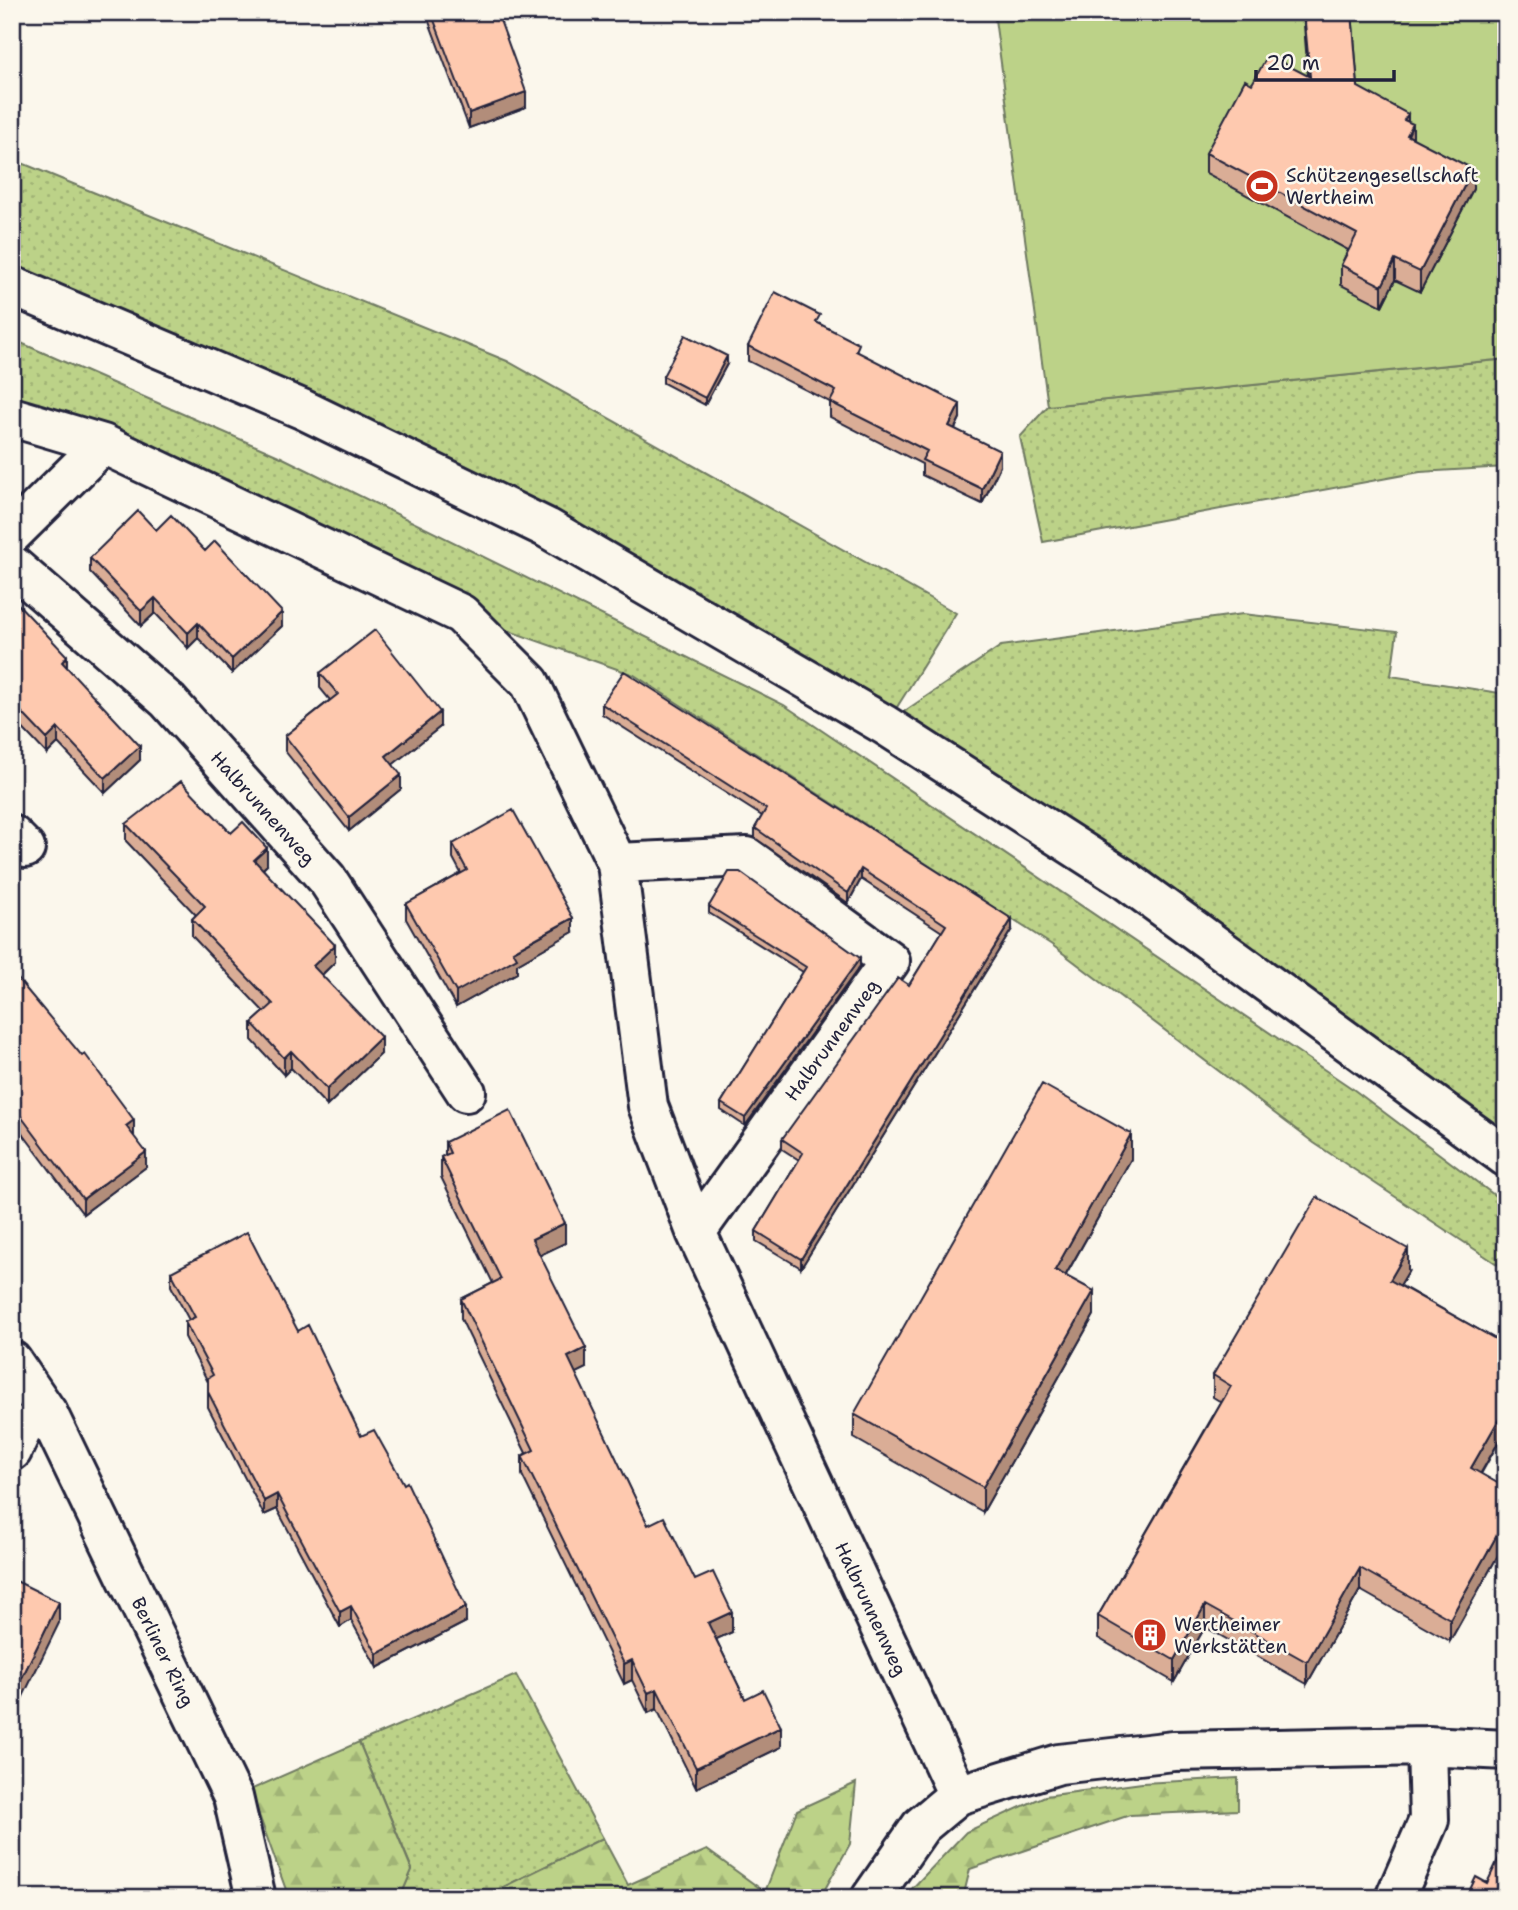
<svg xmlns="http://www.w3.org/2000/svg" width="1518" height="1910" font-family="'Shantell Sans',sans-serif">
	<defs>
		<pattern id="grass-dots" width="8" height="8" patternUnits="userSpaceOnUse" patternTransform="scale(1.75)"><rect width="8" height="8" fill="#bcd288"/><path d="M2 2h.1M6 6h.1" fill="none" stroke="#a1b476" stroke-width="1.8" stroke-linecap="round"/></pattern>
		<pattern id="forest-firs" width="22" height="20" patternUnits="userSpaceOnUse" patternTransform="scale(1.75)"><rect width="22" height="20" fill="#bcd288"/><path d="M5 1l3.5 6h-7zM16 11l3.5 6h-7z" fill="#a1b476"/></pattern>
	</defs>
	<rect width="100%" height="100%" fill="#fbf7ec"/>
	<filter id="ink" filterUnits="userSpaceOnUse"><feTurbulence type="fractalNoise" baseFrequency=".0143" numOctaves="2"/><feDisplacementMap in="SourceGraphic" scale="14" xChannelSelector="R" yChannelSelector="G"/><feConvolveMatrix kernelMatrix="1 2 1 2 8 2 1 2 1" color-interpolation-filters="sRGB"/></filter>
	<g filter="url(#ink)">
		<!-- grass -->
		<path fill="url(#grass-dots)" stroke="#6f7a62" stroke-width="2" d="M 12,159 L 507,361 L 956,613 L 887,723 L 1001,646 L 1243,614 L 1397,632 L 1391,676 L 1506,694 L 1506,1157 L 1373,1060 L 547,528 L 12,286 Z
			M 12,339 L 281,457 L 784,705 L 1353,1089 L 1506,1204 L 1506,1270 L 1314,1143 L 1052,945 L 634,675 L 461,614 L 12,417 Z
			M 1506,359 L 1506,467 L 1420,472 L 1043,542 L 1020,437 L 1048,406 Z
			M 516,1675 L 603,1838 L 481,1898 L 400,1898 L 412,1869 L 359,1742 Z"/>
		<!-- forest -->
		<path fill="url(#forest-firs)" stroke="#6f7a62" stroke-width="2" d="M 359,1742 L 412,1870 L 400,1898 L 289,1898 L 250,1790 Z
			M 1238,1778 L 1238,1810 L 1130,1815 L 970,1869 L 963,1898 L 903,1898 L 966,1832 L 1045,1796 L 1142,1783 Z
			M 856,1783 L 850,1844 L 820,1898 L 481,1898 L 603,1838 L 628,1885 L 707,1850 L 765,1892 L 797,1810 Z"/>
		<!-- pitch -->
		<path fill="#bcd288" stroke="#6f7a62" stroke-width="2" d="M 994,12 L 1506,12 L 1506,359 L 1048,406 Z"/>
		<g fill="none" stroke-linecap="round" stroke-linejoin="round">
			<defs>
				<path id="minor" d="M 12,417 L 103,444 L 461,614 L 530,683 L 617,863 L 648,1106 L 696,1232 L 958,1795
					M 12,534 L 103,444
					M 12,565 L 168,701 L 327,879 L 466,1092
					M 12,835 L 25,848
					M 617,863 L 747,857 L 890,961 L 696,1232
					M 12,1451 L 23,1427 L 48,1414
					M 871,1898 L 921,1826 L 958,1795 L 1059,1764 L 1174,1751 L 1427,1746 L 1506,1750
					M 1395,1898 L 1429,1820 L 1427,1746"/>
				<path id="tertiary" d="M 12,1361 L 48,1414 L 233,1797 L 256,1898"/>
				<path id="secondary" d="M 12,286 L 302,409 L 547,528 L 885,725 L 1123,878 L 1506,1157"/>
			</defs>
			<!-- minor casing -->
			<use href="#minor" stroke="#22223b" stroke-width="44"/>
			<!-- tertiary casing -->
			<use href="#tertiary" stroke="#22223b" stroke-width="44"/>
			<!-- secondary casing -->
			<use href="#secondary" stroke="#22223b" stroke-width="44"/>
			<!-- minor -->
			<use href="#minor" stroke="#fbf7ec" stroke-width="38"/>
			<!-- tertiary -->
			<use href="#tertiary" stroke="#fbf7ec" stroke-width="38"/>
			<!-- secondary -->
			<use href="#secondary" stroke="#fbf7ec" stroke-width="38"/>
		</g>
		<!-- wall -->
		<path fill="#daad96" stroke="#22223b" stroke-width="2" d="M 428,12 L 497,12 L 526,107 L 469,128 L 428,19 Z
			M 1303,12 L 1352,12 L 1358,87 L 1408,122 L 1413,138 L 1473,189 L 1420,292 L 1395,280 L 1382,306 L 1341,285 L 1341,265 L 1348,250 L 1206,173 L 1206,153 L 1252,84 L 1308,76 Z
			M 820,324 L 859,353 L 960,418 L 955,429 L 1000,466 L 982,504 L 922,475 L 922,464 L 830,417 L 830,402 L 748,361 L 748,346 Z
			M 727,364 L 705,405 L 663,383 L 663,376 Z
			M 156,530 L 205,551 L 282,626 L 232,673 L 198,638 L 188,648 L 155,613 L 141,626 L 90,572 L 90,558 Z
			M 1506,532 L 1506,597 L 1499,596 L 1499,575 Z
			M 12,608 L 67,668 L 140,760 L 105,793 L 58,743 L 47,754 L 12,717 Z
			M 320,673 L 440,727 L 393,764 L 401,789 L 349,831 L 285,751 L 285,736 L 330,700 L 320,688 Z
			M 602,704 L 1012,929 L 801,1268 L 756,1241 L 756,1231 L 799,1160 L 782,1149 L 782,1139 L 909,985 L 942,932 L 861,879 L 848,903 L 755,838 L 755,828 L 762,816 L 602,714 Z
			M 126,824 L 231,833 L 267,865 L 263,869 L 335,962 L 322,975 L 381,1054 L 327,1106 L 291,1068 L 284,1075 L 252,1040 L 252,1023 L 264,1012 L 192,936 L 192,919 L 196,915 L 126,841 Z
			M 453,844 L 573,932 L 517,964 L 517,973 L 456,1007 L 406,919 L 406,904 L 461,873 L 453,858 Z
			M 709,906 L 860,966 L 745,1126 L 721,1110 L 721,1103 L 803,972 L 709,913 Z
			M 12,972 L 134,1135 L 133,1136 L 146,1167 L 83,1214 L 14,1122 L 14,1110 L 12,1108 Z
			M 445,1142 L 565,1243 L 540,1255 L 586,1368 L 575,1373 L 648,1525 L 695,1580 L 732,1632 L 716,1639 L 745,1699 L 781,1747 L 696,1788 L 657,1709 L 648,1713 L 632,1680 L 624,1684 L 522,1475 L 522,1456 L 526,1453 L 461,1319 L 461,1299 L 493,1283 L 441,1177 L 441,1157 L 445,1155 Z
			M 1131,1159 L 1066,1275 L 1094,1315 L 983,1512 L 854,1438 L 854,1414 Z
			M 171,1272 L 298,1331 L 361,1436 L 466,1622 L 377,1668 L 351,1620 L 340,1627 L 277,1509 L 264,1515 L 208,1407 L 208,1382 L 185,1337 L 185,1322 L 189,1320 L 171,1286 Z
			M 1408,1272 L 1400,1285 L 1506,1345 L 1506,1429 L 1481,1474 L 1506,1488 L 1506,1541 L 1450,1641 L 1360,1590 L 1307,1684 L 1205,1627 L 1174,1682 L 1098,1638 L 1098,1616 L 1221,1402 L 1213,1397 L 1213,1375 Z"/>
		<!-- shaded-wall -->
		<path fill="#b28d7a" stroke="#22223b" stroke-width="2" d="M 526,92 L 526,107 L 469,128 L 469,113 Z
			M 1408,114 L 1408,135 L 1413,124 L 1413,145 L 1404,140 L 1404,120 Z
			M 1473,169 L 1473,189 L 1420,292 L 1420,272 Z
			M 1395,260 L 1395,280 L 1382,306 L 1382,286 Z
			M 727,356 L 727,364 L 705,405 L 705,398 Z
			M 960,404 L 960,418 L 949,440 L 949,426 Z
			M 1000,451 L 1000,466 L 982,504 L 982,489 Z
			M 155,598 L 155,613 L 141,626 L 141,611 Z
			M 282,612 L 282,626 L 232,673 L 232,659 Z
			M 198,623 L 198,638 L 188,648 L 188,633 Z
			M 67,656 L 67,671 L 62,662 Z
			M 440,712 L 440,727 L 386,770 L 386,756 Z
			M 58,728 L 58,743 L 47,754 L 47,739 Z
			M 140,746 L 140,760 L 105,793 L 105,778 Z
			M 401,775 L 401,789 L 349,831 L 349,817 Z
			M 267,848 L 267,865 L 254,877 L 254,860 Z
			M 861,869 L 861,879 L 848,903 L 848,893 Z
			M 573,918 L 573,932 L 517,964 L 517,973 L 456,1007 L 456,992 L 513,951 Z
			M 1012,919 L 1012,929 L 801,1268 L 801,1259 Z
			M 335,945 L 335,962 L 313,983 L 313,966 Z
			M 860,958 L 860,966 L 745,1126 L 745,1118 Z
			M 381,1037 L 381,1054 L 327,1106 L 327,1089 Z
			M 291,1051 L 291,1068 L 284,1075 L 284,1058 Z
			M 134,1120 L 134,1135 L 126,1141 L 126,1126 Z
			M 1131,1134 L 1131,1159 L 1055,1294 L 1055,1270 Z
			M 146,1152 L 146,1167 L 83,1214 L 83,1199 Z
			M 565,1223 L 565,1243 L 532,1259 L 532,1239 Z
			M 1408,1249 L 1408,1272 L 1390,1302 L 1390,1280 Z
			M 1094,1291 L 1094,1315 L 983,1512 L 983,1487 Z
			M 586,1348 L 586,1368 L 568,1377 L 568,1357 Z
			M 1506,1407 L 1506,1429 L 1471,1490 L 1471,1468 Z
			M 277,1494 L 277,1509 L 264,1515 L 264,1501 Z
			M 1506,1519 L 1506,1541 L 1450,1641 L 1450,1619 Z
			M 1360,1568 L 1360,1590 L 1307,1684 L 1307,1662 Z
			M 59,1602 L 59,1623 L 12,1719 L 12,1698 Z
			M 1205,1605 L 1205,1627 L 1174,1682 L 1174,1660 Z
			M 351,1606 L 351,1620 L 340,1627 L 340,1612 Z
			M 466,1607 L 466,1622 L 377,1668 L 377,1654 Z
			M 732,1612 L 732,1632 L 708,1643 L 708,1623 Z
			M 632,1660 L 632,1680 L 624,1684 L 624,1664 Z
			M 657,1689 L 657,1709 L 648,1713 L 648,1693 Z
			M 781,1727 L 781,1747 L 696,1788 L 696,1768 Z"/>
		<!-- building -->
		<path fill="#fec9af" stroke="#22223b" stroke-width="2" d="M 431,12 L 497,12 L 526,92 L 469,113 Z
			M 1304,12 L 1352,12 L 1358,87 L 1408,114 L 1404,120 L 1413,124 L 1407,135 L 1473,169 L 1420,272 L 1395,260 L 1382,286 L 1341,265 L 1357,234 L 1206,153 L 1245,80 L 1252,84 L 1268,55 L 1310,77 Z
			M 775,292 L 820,315 L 816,322 L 859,344 L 856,351 L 960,404 L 949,426 L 1000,451 L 982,489 L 922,460 L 927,451 L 830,402 L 836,391 L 748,346 Z
			M 685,335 L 727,356 L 705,398 L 663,376 Z
			M 138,511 L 156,530 L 171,515 L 205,551 L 215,541 L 282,612 L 232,659 L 198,623 L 188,633 L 155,598 L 141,611 L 90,558 Z
			M 1506,532 L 1506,576 L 1499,575 Z
			M 17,603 L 67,656 L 62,662 L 140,746 L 105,778 L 58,728 L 47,739 L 12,702 L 12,608 Z
			M 375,630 L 440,712 L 386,756 L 401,775 L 349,817 L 285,736 L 338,694 L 320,673 Z
			M 624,671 L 1012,919 L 801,1259 L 756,1231 L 803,1153 L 782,1139 L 898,978 L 909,985 L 946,925 L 861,869 L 848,893 L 755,828 L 766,809 L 602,704 Z
			M 181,781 L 231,833 L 243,822 L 267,848 L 254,860 L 335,945 L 313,966 L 381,1037 L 327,1089 L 291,1051 L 284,1058 L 252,1023 L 273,1004 L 192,919 L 205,906 L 126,824 Z
			M 513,810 L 573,918 L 513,951 L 517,958 L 456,992 L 406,904 L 467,870 L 453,844 Z
			M 729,872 L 740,872 L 860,958 L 745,1118 L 721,1103 L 806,967 L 709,906 Z
			M 12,972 L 82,1056 L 85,1054 L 134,1120 L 126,1126 L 146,1152 L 83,1199 L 14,1107 L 20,1102 L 12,1093 Z
			M 1042,1084 L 1131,1134 L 1055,1270 L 1094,1291 L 983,1487 L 854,1414 Z
			M 510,1110 L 565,1223 L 532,1239 L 586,1348 L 568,1357 L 648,1525 L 664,1517 L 695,1580 L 713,1572 L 732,1612 L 708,1623 L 745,1699 L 763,1690 L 781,1727 L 696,1768 L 657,1689 L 648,1693 L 632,1660 L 624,1664 L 522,1456 L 534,1450 L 461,1299 L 501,1279 L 441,1157 L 450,1153 L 445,1142 Z
			M 1317,1197 L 1408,1249 L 1390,1280 L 1506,1345 L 1506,1407 L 1471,1468 L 1506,1488 L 1506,1519 L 1450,1619 L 1360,1568 L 1307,1662 L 1205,1605 L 1174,1660 L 1098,1616 L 1231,1386 L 1213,1375 Z
			M 247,1232 L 298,1331 L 308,1325 L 361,1436 L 374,1430 L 404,1484 L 407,1482 L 466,1607 L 377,1654 L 351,1606 L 340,1612 L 277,1494 L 264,1501 L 208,1392 L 208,1378 L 213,1375 L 185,1322 L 195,1317 L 171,1272 Z
			M 12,1579 L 59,1602 L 12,1698 Z
			M 1506,1843 L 1506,1898 L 1466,1898 L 1476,1877 L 1487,1883 Z"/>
	</g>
	<!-- icons -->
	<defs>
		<symbol id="stadium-disc" viewBox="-11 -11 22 22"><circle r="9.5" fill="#c8321e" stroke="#fbf7ec"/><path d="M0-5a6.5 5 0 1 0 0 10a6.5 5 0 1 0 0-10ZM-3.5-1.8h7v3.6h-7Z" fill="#fff"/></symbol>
		<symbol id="building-disc" viewBox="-11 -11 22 22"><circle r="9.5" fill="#c8321e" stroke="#fbf7ec"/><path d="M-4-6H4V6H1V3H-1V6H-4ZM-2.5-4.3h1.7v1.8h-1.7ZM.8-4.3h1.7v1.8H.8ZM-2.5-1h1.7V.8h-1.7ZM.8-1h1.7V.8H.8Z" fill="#fff"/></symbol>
	</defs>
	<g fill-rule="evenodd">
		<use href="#stadium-disc" x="1243" y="167" width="38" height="38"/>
		<use href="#building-disc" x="1131" y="1616" width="38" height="38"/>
	</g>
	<g text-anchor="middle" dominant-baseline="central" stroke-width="5" stroke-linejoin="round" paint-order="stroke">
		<!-- poi labels -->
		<g font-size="19" fill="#22223b" stroke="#fbf7ec" text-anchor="start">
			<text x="1286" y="175">Schützengesellschaft<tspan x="1286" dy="22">Wertheim</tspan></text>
			<text x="1174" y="1624">Wertheimer<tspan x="1174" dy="22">Werkstätten</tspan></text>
		</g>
		<!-- street labels -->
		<g font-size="19" fill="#22223b" stroke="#fbf7ec">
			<text transform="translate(263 808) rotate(48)">Halbrunnenweg</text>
			<text transform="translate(832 1040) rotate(-54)">Halbrunnenweg</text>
			<text transform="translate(871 1609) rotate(65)">Halbrunnenweg</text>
			<text transform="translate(163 1652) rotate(64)">Berliner Ring</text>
		</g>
	</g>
	<!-- margin -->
	<rect width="1518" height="1910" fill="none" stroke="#fbf7ec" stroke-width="42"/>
	<rect x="21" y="21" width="1476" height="1868" fill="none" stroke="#22223b" stroke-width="2.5" filter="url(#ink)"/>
	<!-- scale -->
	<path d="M1256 70v10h138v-10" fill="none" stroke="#22223b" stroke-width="3.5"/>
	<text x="1266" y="70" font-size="21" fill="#22223b" stroke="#fbf7ec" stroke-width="5" paint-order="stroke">20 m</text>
</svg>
